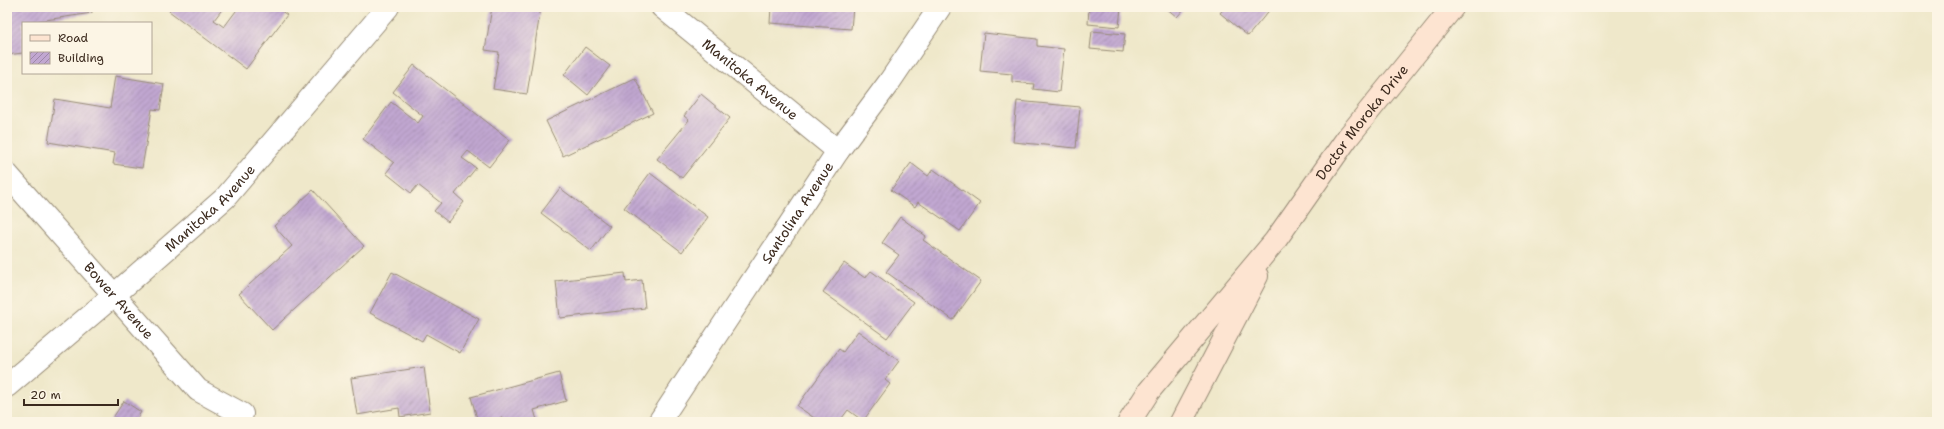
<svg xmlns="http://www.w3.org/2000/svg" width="1944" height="429" font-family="'Shantell Sans',sans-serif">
	<defs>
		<pattern id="building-hatch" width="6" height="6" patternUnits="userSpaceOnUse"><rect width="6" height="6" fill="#c1a7d1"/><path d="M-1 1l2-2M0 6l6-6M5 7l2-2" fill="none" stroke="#9e88a9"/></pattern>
	</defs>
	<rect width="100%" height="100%" fill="#fcf5e5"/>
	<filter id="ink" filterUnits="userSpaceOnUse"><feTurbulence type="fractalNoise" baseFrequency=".025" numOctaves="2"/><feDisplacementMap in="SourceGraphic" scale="8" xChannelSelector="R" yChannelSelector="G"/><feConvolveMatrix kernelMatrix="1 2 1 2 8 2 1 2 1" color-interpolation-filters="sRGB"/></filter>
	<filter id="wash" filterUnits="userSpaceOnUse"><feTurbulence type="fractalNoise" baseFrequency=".012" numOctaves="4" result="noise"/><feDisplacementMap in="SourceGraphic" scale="16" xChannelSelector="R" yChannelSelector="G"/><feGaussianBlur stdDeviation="0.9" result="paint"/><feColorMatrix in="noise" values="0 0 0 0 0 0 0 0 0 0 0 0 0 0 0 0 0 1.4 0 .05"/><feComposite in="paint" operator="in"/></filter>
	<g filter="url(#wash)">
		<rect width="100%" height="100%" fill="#efe8ca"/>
		<g id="blocks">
			<!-- building -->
			<path fill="url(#building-hatch)" d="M 7,7 L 91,7 L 92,13 L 39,21 L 39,23 L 23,23 L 23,53 L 7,55 Z
				M 172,7 L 224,7 L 214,20 L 224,27 L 239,7 L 276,7 L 287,15 L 246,69 L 169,11 Z
				M 492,7 L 541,7 L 527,94 L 493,89 L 499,52 L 485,50 Z
				M 771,7 L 853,7 L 851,29 L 770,23 Z
				M 1089,7 L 1121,7 L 1119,27 L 1088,24 Z
				M 1165,7 L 1186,7 L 1177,17 Z
				M 1225,7 L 1272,7 L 1248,36 L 1220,13 Z
				M 1092,31 L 1125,34 L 1123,52 L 1090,49 Z
				M 984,33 L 1037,39 L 1037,46 L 1064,49 L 1059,92 L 1033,89 L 1034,84 L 1012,82 L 1012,74 L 980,71 Z
				M 585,47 L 610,66 L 588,95 L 564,75 Z
				M 414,65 L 510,140 L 489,167 L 468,151 L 462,158 L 476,168 L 455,194 L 464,202 L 448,222 L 434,211 L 441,203 L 418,185 L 411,193 L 386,173 L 394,163 L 363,139 L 391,102 L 418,123 L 423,116 L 393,92 Z
				M 115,76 L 164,84 L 160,110 L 152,109 L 142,168 L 113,164 L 115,153 L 48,142 L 55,99 L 110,108 Z
				M 635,78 L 653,113 L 563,156 L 546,121 Z
				M 701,94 L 730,118 L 682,178 L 657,159 L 689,120 L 684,116 Z
				M 1017,101 L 1080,107 L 1076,148 L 1013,142 Z
				M 911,163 L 928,176 L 933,169 L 980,203 L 960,231 L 918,202 L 915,207 L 891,190 Z
				M 650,173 L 708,217 L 682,252 L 624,208 Z
				M 560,188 L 610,226 L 591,251 L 541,213 Z
				M 313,190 L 364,246 L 272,330 L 239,294 L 292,246 L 274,226 Z
				M 900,217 L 926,236 L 923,240 L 981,281 L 953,320 L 886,272 L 899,255 L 882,243 Z
				M 844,263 L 865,278 L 871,271 L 914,302 L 887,338 L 823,292 Z
				M 392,272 L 479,319 L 460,353 L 426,334 L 422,341 L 370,313 Z
				M 625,273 L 626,282 L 642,280 L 645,308 L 560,318 L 556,281 Z
				M 858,331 L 899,361 L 885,380 L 890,384 L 863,421 L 848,410 L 839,422 L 820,422 L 797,406 L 839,349 L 843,352 Z
				M 424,367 L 430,412 L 400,417 L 399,408 L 357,415 L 351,378 Z
				M 559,373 L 566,401 L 534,410 L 537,420 L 529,422 L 503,422 L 502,418 L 488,422 L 478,422 L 471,397 Z
				M 124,401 L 141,412 L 135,422 L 110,422 Z"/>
		</g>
	</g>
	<g filter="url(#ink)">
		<use href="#blocks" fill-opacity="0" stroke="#958974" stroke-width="1"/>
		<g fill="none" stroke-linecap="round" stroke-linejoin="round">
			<defs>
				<g id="street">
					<path id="s1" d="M 662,7 L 838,151"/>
					<path id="s2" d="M 7,174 L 198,390 L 242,414"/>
					<path id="s3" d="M 7,386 L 113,296 L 225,198 L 388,7"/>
					<path id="s4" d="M 659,422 L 838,151 L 890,81 L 940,7"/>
				</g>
				<g id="secondary">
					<path id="s5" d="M 1129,422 L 1149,391 L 1275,241 L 1348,137 L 1453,7"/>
					<path d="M 1181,422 L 1257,276"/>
				</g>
			</defs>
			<!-- street casing -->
			<use href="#street" stroke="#958974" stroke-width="24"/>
			<!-- secondary casing -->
			<use href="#secondary" stroke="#958974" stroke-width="24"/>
			<!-- street -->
			<use href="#street" stroke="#fff" stroke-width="22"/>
			<!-- secondary -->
			<use href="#secondary" stroke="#fde4d1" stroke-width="22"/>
		</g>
	</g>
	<g text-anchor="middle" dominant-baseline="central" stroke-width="4" stroke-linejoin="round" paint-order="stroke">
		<!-- street labels -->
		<g font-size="14" fill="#3b2a1e" stroke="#fcf5e5">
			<text stroke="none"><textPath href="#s1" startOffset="114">Manitoka Avenue</textPath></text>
			<text stroke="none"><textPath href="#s5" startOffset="380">Doctor Moroka Drive</textPath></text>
			<text stroke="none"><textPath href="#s3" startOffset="270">Manitoka Avenue</textPath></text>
			<text stroke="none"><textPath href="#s4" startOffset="251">Santolina Avenue</textPath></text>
			<text stroke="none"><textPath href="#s2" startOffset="169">Bower Avenue</textPath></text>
		</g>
	</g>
	<!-- margin -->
	<rect width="1944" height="429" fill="none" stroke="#fcf5e5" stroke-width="24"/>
	<!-- legend -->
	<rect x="22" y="22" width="130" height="52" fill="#fcf5e5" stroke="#afa495"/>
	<rect x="30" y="35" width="20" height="6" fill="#fde4d1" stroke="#afa495"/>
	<text x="58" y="42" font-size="12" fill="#3b2a1e">Road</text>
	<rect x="30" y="52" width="20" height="12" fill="url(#building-hatch)" stroke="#afa495"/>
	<text x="58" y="62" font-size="12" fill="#3b2a1e">Building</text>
	<!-- scale -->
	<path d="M24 399v6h94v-6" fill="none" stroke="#3b2a1e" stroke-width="2"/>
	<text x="30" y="399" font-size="12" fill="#3b2a1e" stroke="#fcf5e5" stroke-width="3" paint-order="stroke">20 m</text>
</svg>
